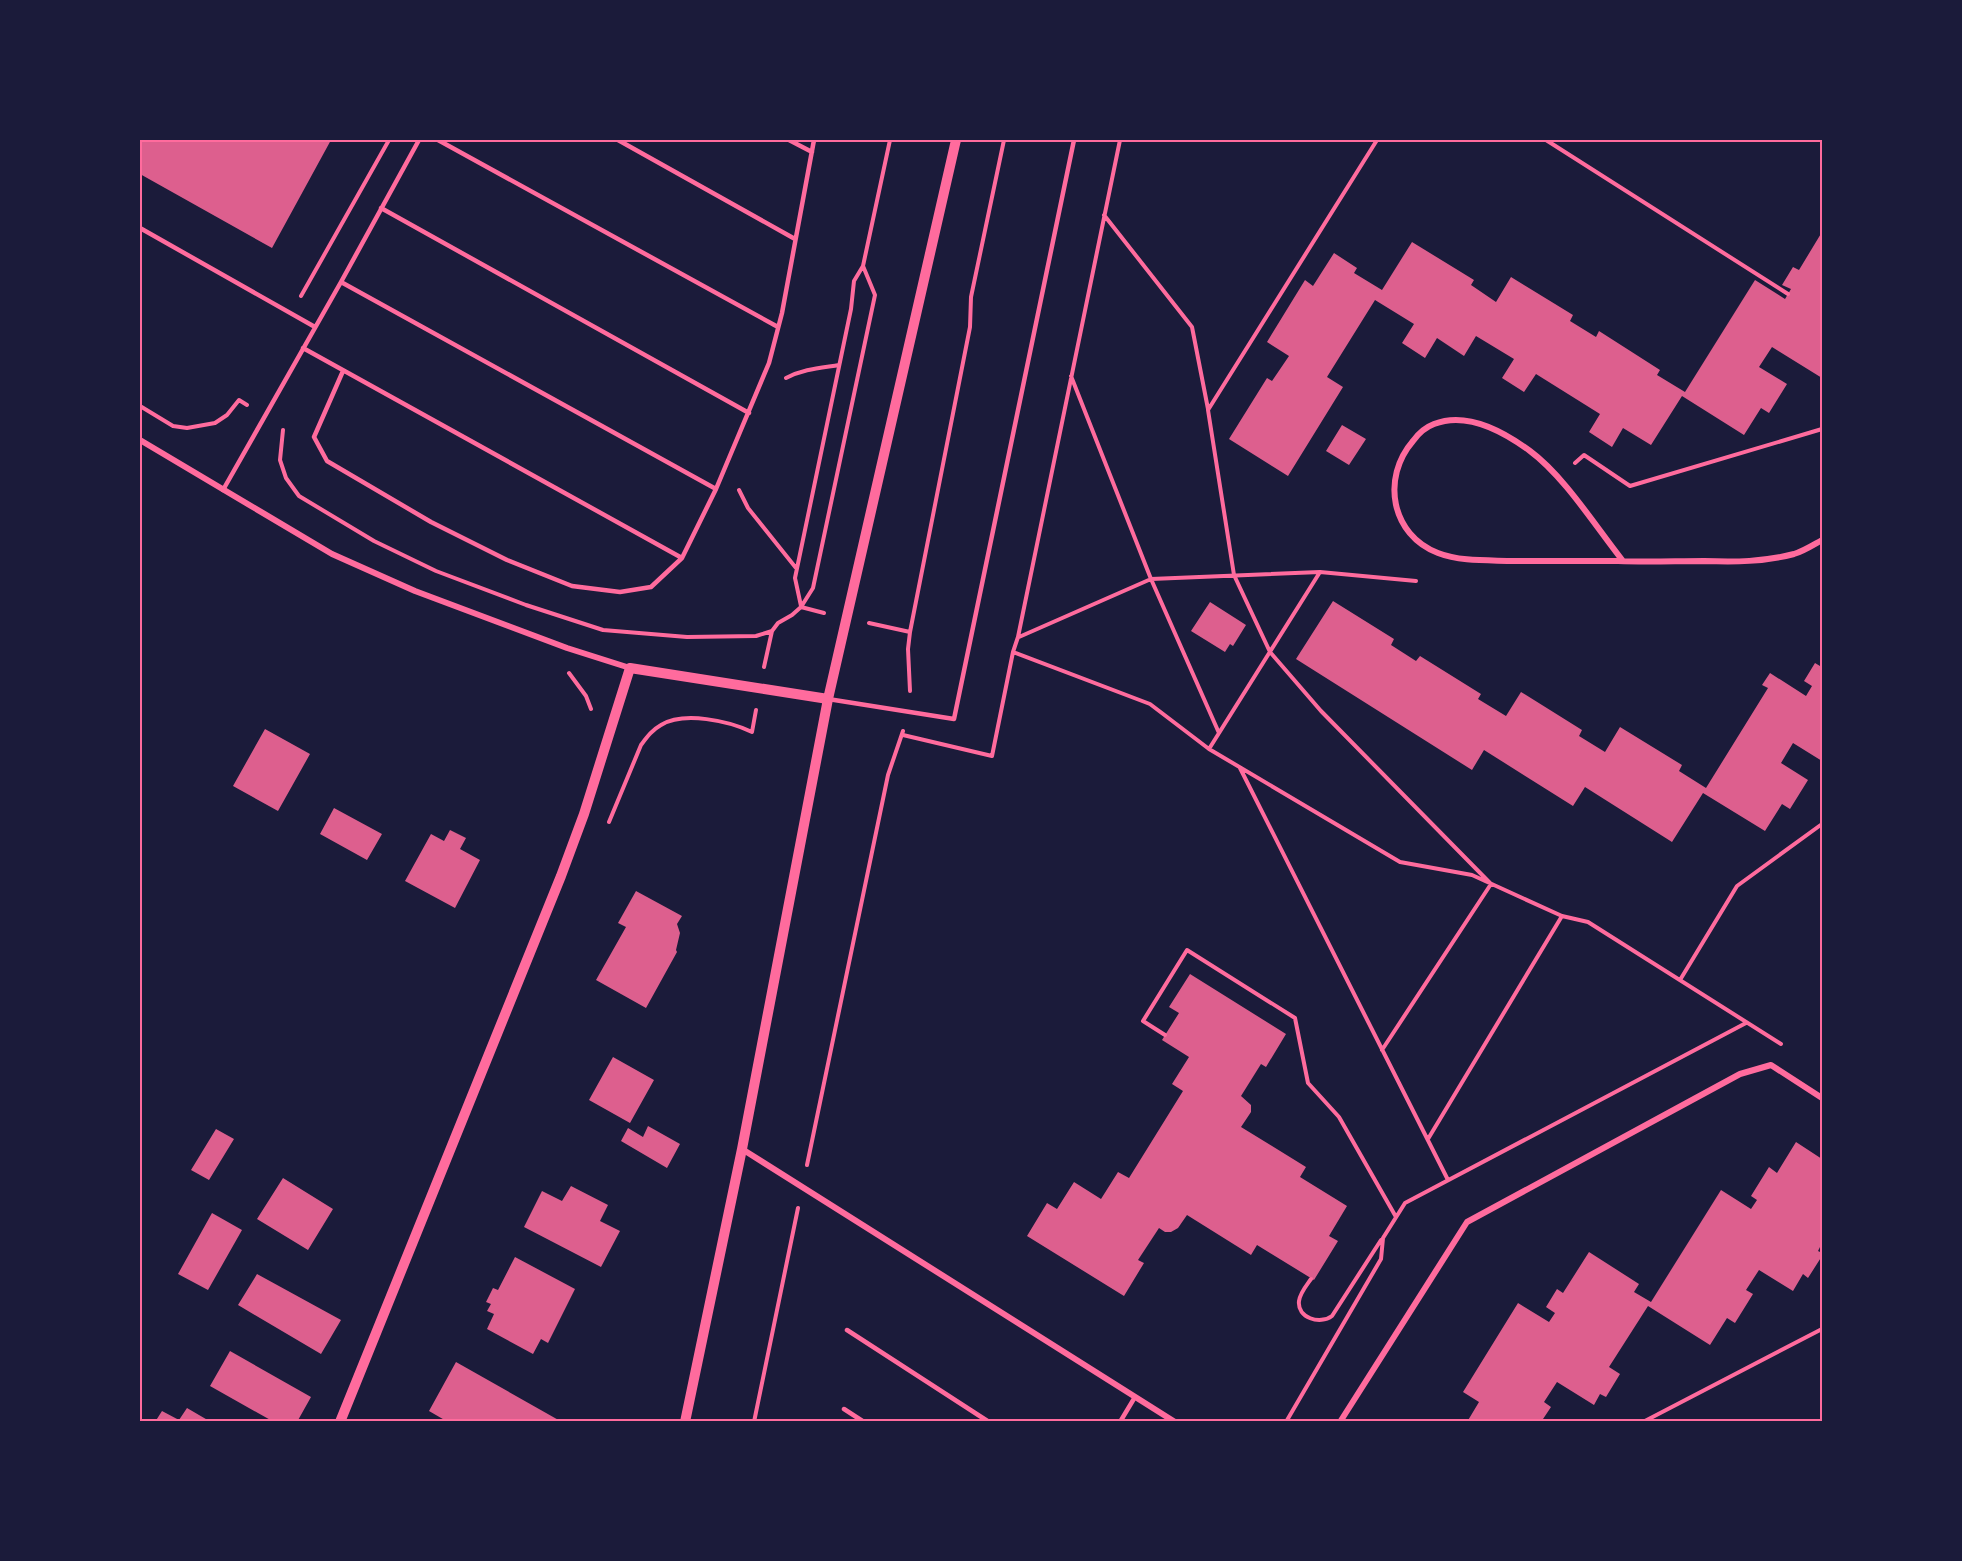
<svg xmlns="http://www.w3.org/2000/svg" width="1962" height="1561" font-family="'Work Sans',sans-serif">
	<rect width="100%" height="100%" fill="#1b1b3a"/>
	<!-- building -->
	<path fill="#dd5f8e" d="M 140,140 L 331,140 L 272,248 L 140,174 Z
		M 1822,232 L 1822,378 L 1772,347 L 1759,367 L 1787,384 L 1769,413 L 1761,408 L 1744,435 L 1682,396 L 1651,445 L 1623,428 L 1612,447 L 1589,432 L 1600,414 L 1536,374 L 1524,392 L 1502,378 L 1514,359 L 1476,336 L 1464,356 L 1437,338 L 1425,358 L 1402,343 L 1414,324 L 1375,300 L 1327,377 L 1343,387 L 1288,476 L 1229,439 L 1267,378 L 1272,381 L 1289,356 L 1267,342 L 1305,280 L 1313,286 L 1334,253 L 1357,268 L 1354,273 L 1382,290 L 1412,242 L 1474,280 L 1471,285 L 1496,302 L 1511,277 L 1573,315 L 1570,321 L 1596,337 L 1599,331 L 1660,370 L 1657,375 L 1685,392 L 1755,280 L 1785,299 L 1791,289 L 1782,285 L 1793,267 L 1799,270 Z
		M 1342,425 L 1366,439 L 1349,465 L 1326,451 Z
		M 1333,601 L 1394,639 L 1391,645 L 1416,661 L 1420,656 L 1481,694 L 1478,699 L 1506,716 L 1521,692 L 1582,730 L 1579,736 L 1605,752 L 1620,727 L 1682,765 L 1679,771 L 1706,788 L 1768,688 L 1762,685 L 1770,673 L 1806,696 L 1812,686 L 1804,681 L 1815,663 L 1820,666 L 1822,663 L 1822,761 L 1793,743 L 1781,763 L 1808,780 L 1790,809 L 1782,804 L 1765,831 L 1703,793 L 1672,842 L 1585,787 L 1573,806 L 1484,750 L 1472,770 L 1296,659 Z
		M 1210,602 L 1246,625 L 1233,646 L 1230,644 L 1225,652 L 1191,631 Z
		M 265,729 L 310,754 L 278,811 L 233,786 Z
		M 334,808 L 382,834 L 367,860 L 320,834 Z
		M 450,830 L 466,838 L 460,849 L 480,860 L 455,908 L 405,881 L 431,834 L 444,841 Z
		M 636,891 L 682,916 L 677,924 L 680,933 L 676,950 L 677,952 L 646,1008 L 596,980 L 626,927 L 618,923 Z
		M 1190,974 L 1286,1034 L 1266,1067 L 1261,1064 L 1241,1096 L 1251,1105 L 1251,1112 L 1241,1127 L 1306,1167 L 1300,1177 L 1347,1206 L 1329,1236 L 1338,1241 L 1314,1280 L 1257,1245 L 1251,1255 L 1187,1215 L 1178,1228 L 1171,1232 L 1165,1232 L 1159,1228 L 1138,1260 L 1144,1263 L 1124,1296 L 1027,1236 L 1047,1203 L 1057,1209 L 1074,1182 L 1101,1199 L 1118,1172 L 1129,1178 L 1183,1091 L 1172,1084 L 1189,1057 L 1162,1040 L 1179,1013 L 1169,1007 Z
		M 613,1057 L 654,1080 L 630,1123 L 589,1100 Z
		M 648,1126 L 680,1144 L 667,1168 L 621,1141 L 628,1128 L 643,1137 Z
		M 216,1129 L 234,1139 L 209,1180 L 191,1170 Z
		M 1796,1142 L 1822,1159 L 1822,1243 L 1818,1251 L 1822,1253 L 1822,1256 L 1808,1278 L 1803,1274 L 1793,1291 L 1759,1270 L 1746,1290 L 1753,1294 L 1735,1323 L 1727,1318 L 1710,1345 L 1648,1306 L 1609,1367 L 1620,1374 L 1606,1397 L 1600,1394 L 1594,1405 L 1557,1382 L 1544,1402 L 1551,1407 L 1541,1422 L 1467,1422 L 1479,1402 L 1463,1392 L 1518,1303 L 1549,1322 L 1555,1313 L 1546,1307 L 1557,1289 L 1563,1293 L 1589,1252 L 1639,1284 L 1634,1292 L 1651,1302 L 1721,1190 L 1751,1209 L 1757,1200 L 1751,1196 L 1769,1167 L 1777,1173 Z
		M 283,1178 L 333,1209 L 308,1250 L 257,1219 Z
		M 571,1186 L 608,1205 L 600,1221 L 620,1231 L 601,1267 L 524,1227 L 542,1191 L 562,1201 Z
		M 212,1213 L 242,1230 L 208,1290 L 178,1274 Z
		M 515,1257 L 575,1289 L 548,1343 L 541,1339 L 533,1354 L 487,1329 L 494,1314 L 487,1311 L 491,1304 L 486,1302 L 493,1288 L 498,1290 Z
		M 257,1274 L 341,1320 L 321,1354 L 238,1305 Z
		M 230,1351 L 311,1397 L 297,1422 L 274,1422 L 210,1386 Z
		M 456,1362 L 562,1422 L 448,1422 L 429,1411 Z
		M 187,1408 L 211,1422 L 155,1422 L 162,1411 L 179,1420 Z"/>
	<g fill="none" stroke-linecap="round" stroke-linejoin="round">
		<!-- path -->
		<path stroke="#ff6b9d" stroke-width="4" d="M 1377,140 L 1208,410 L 1234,575 L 1270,652 L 1321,711 L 1491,884 L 1382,1050
			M 1546,140 L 1788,294
			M 1104,215 L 1192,327 L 1208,409
			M 301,296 L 389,140
			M 1071,376 L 1151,579 L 1219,733
			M 786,378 C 803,369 820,368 839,365
			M 140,406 L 173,426 L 187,428 L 215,423 L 227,415 L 239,400 L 247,405
			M 283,430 L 280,460 L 286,478 L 299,496 L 374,541 L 436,571 L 526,605 L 603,630 L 687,637 L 756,636 L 772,631
			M 1575,463 L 1584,455 L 1630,486 L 1822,429
			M 739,490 L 748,508 L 796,568
			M 1320,572 L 1209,749 L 1400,862 L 1472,875 L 1562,916 L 1588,922 L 1781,1044
			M 801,606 L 795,578 L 851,309 L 854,281 L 863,266 L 890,140
			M 801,607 L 824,613
			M 869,623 L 910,632
			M 1019,637 L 1151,579 L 1320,572 L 1416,581
			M 1013,652 L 1150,704 L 1209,749
			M 764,667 L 772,631 L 778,623 L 792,615 L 801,607 L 813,588 L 875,295 L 863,266
			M 569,673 L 586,696 L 591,709
			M 910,691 L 908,649 L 910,632 L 970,327 L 971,297 L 1004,140
			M 903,735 L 992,756 L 1013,652 L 1018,637 L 1120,140
			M 1240,768 L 1448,1180
			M 609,822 L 641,745 C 647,737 652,730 661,725 C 684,711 729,721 752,732 L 756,710
			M 1680,980 L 1737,886 L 1822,824
			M 1165,1035 L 1143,1021 L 1187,950 L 1295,1018 L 1308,1083 L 1339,1117 L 1396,1217
			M 1428,1139 L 1562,916
			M 807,1165 L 888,775 L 903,731
			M 1311,1279 C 1306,1286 1300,1293 1299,1301 C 1297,1318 1320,1325 1332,1316 L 1381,1240
			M 754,1422 L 798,1208
			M 1286,1422 L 1381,1259 L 1383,1238 L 1405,1203 L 1746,1023
			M 1643,1422 L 1822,1329"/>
		<!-- service -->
		<path stroke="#ff6b9d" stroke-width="4.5" d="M 438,140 L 778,327
			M 618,140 L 795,239
			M 789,140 L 812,152
			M 381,208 L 749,413
			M 140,228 L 315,327
			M 341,282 L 716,489 L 769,363 L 782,313 L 814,140
			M 303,348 L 682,558 L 716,489
			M 343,371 L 314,437 L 327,461 L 431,522 L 507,560 L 572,586 L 620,592 L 651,587 L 682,558
			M 223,490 L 341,282 L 419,140
			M 828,699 L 954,719 L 1074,140
			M 847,1330 L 989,1422
			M 844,1409 L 864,1422
			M 1120,1422 L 1135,1397"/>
		<!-- minor -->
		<path stroke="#ff6b9d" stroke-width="6" d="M 140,440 L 332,554 L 415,591 L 567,648 L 630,668
			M 1623,561 C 1596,527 1564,476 1530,451 C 1503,431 1467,411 1434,424 C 1426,427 1418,434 1413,441 C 1381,478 1391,535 1438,553 C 1461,562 1489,560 1514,561 C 1549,561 1583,561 1618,561 C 1647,562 1675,561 1704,561 C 1735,562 1764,562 1794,554 C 1804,551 1813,545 1822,540
			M 742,1149 L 1175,1422
			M 1340,1422 L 1467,1222 L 1740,1074 L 1771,1065 L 1822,1098"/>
		<!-- tertiary -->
		<path stroke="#ff6b9d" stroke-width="10" d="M 340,1422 L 561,876 L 584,814 L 630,668 L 828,699
			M 685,1422 L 742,1149 L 828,699 L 956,140"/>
	</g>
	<!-- border -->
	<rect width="1962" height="1561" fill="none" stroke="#1b1b3a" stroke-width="282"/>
	<rect x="141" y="141" width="1680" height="1279" fill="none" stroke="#ff6b9d" stroke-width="2"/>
</svg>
